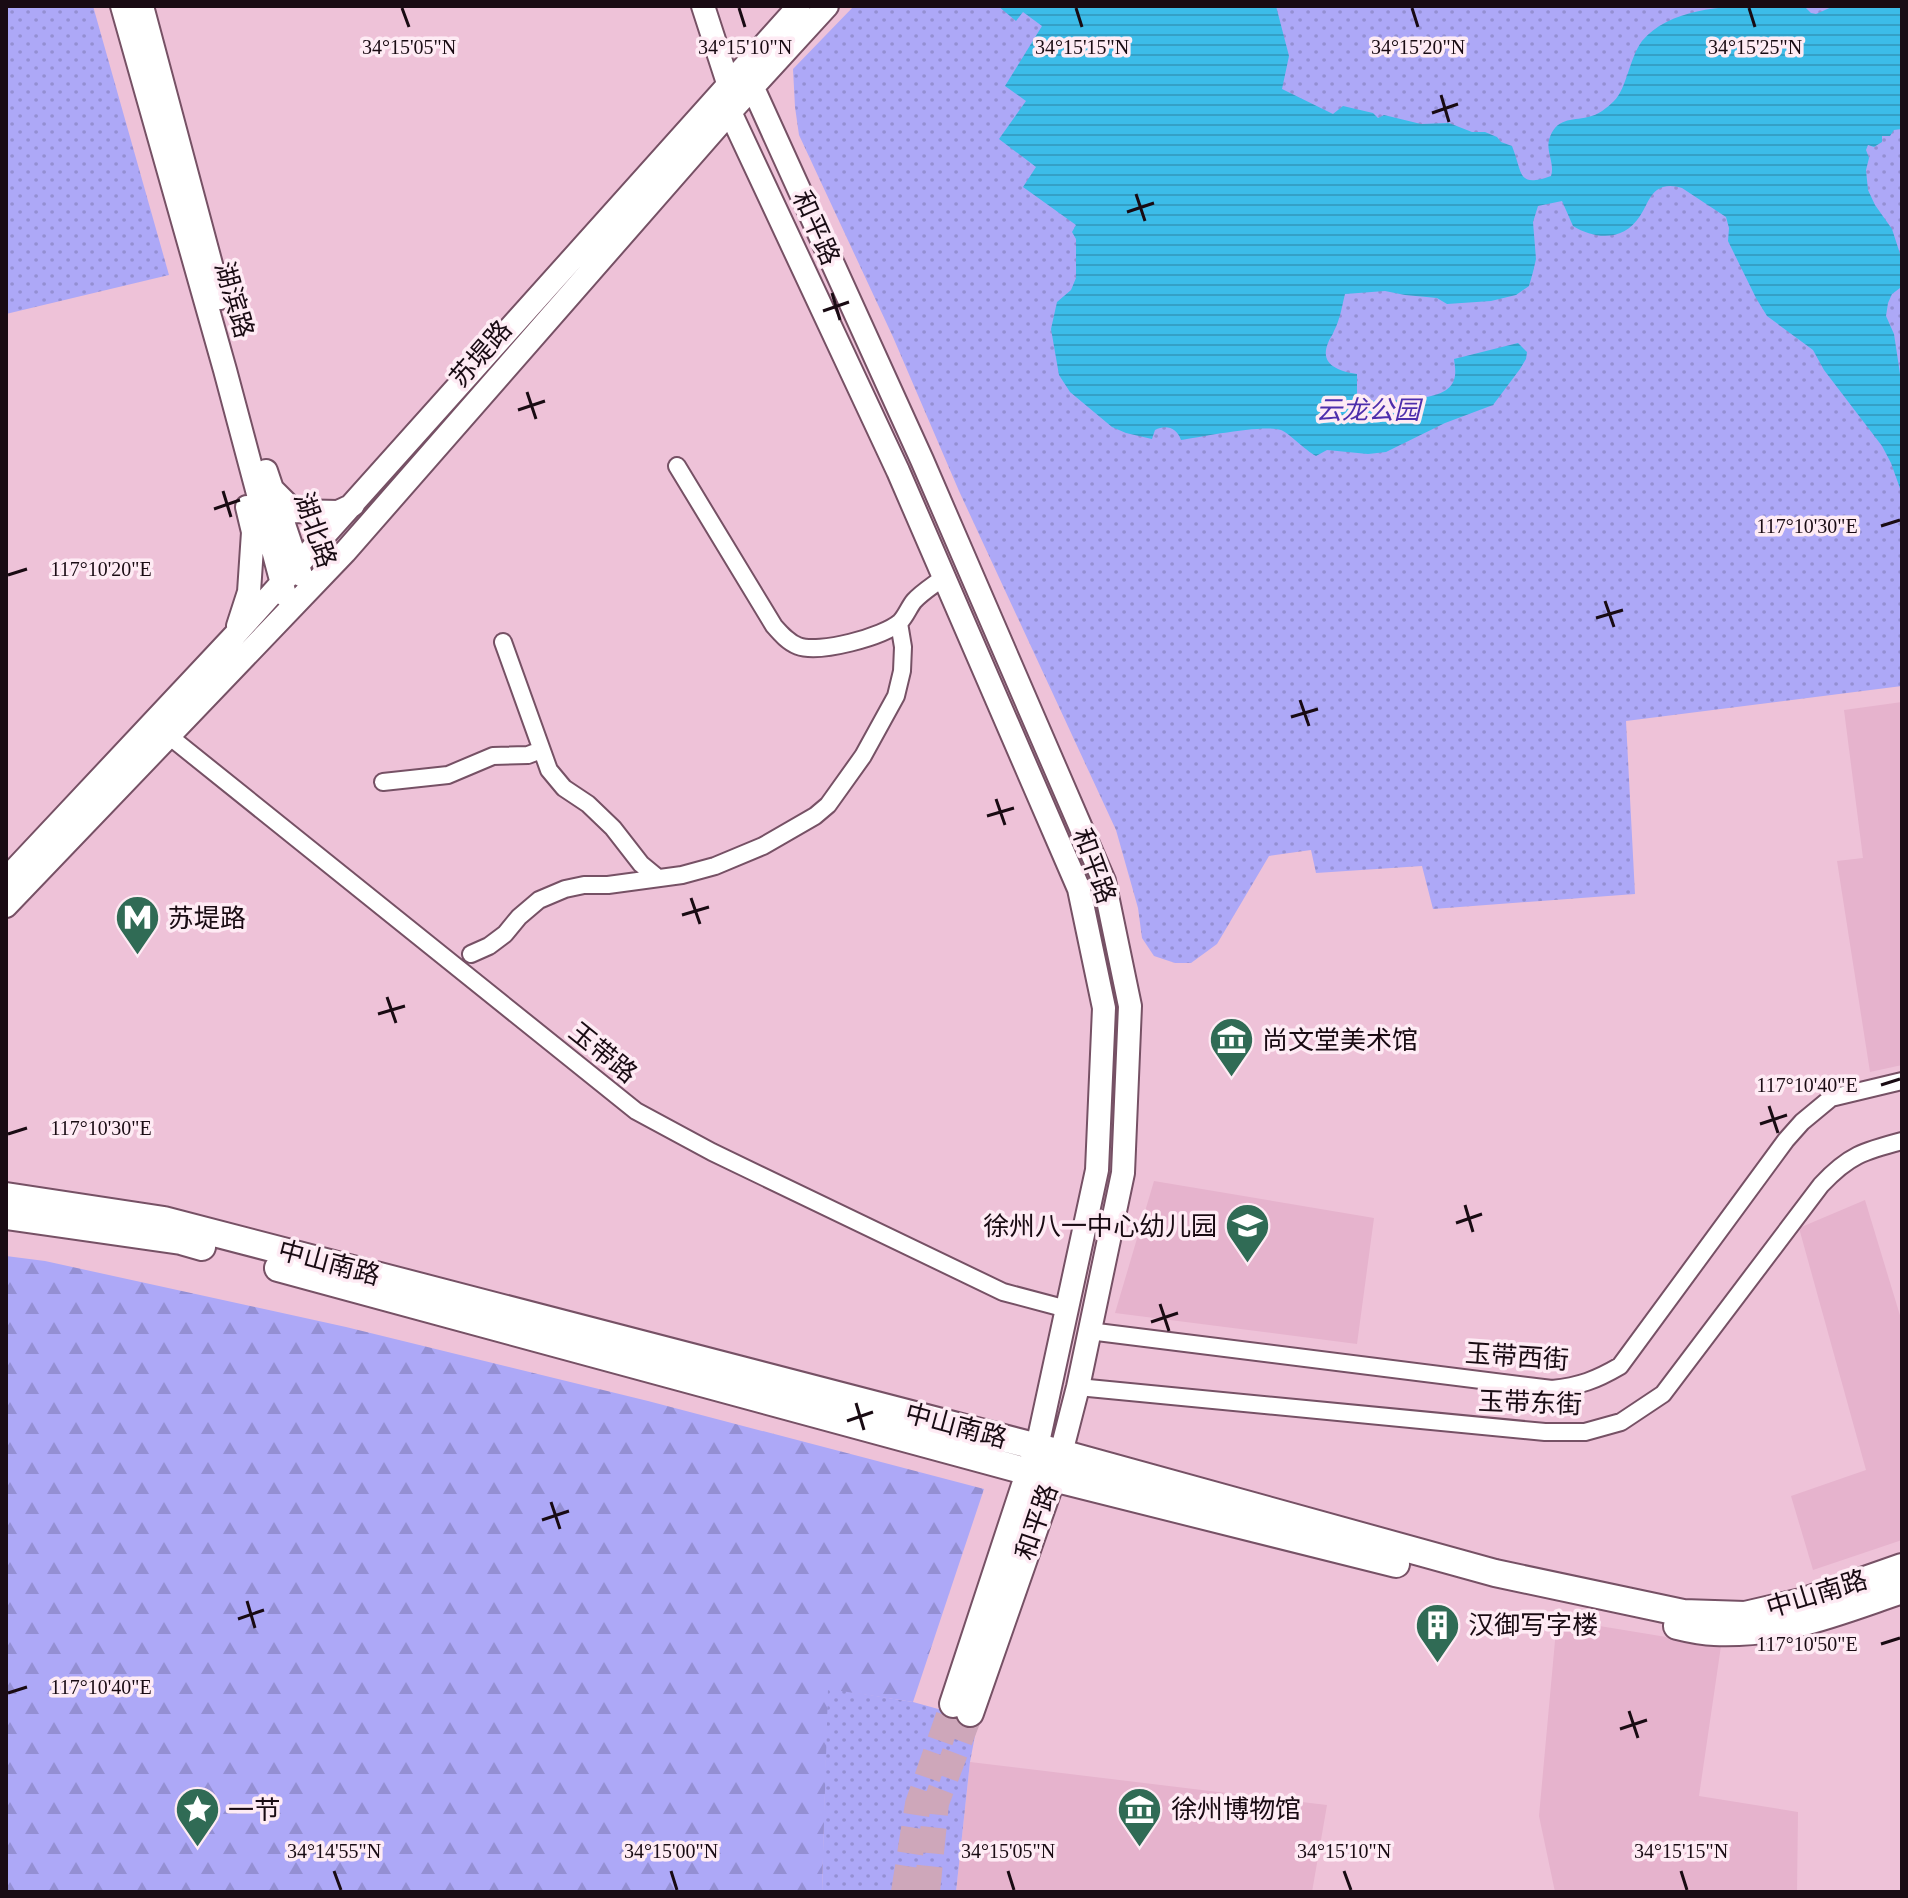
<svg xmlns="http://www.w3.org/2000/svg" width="1908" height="1898" font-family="'Times New Roman','Noto Sans SC',serif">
	<defs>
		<pattern id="grass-dots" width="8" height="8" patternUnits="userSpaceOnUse" patternTransform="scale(2)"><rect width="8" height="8" fill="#ada8f7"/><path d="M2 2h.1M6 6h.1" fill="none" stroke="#948fd3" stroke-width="1.8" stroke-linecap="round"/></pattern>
		<pattern id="forest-firs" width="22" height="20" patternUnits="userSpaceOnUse" patternTransform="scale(2)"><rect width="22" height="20" fill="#ada8f7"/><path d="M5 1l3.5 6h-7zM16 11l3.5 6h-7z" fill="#948fd3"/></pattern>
		<pattern id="water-rules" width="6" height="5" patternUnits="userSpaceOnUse" patternTransform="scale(2)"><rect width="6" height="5" fill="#3cbce9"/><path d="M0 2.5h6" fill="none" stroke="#34a0c7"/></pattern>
	</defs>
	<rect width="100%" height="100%" fill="#eec2d8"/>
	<!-- built -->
	<path fill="#e6b3cd" d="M 1902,702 L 1902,1065 L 1870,1072 L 1837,861 L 1863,858 L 1844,710 Z
		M 1154,1181 L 1374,1218 L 1357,1344 L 1115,1313 Z
		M 1865,1200 L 1902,1322 L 1902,1540 L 1813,1570 L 1791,1496 L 1866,1470 L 1799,1228 Z
		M 1557,1619 L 1721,1646 L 1699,1796 L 1798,1812 L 1797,1892 L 1555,1892 L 1539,1816 Z
		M 970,1762 L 1327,1805 L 1312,1892 L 956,1892 Z"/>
	<!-- grass -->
	<path fill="url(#grass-dots)" d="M 6,6 L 93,6 L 169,275 L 6,314 Z
		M 854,6 L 1902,6 L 1902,686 L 1626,721 L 1635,894 L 1433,909 L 1422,866 L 1316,873 L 1311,850 L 1269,856 L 1217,944 L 1191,963 L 1175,963 L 1154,956 L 1142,938 L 1138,908 L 1116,830 L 959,491 L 893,337 L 799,135 L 795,107 L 793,69 Z
		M 827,1688 L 913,1702 L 978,1720 L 970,1762 L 956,1892 L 822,1892 Z"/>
	<!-- forest -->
	<path fill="url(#forest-firs)" d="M 6,1256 L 45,1261 L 346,1327 L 648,1401 L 984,1489 L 913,1702 L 828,1689 L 822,1892 L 6,1892 Z"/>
	<!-- water -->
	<path fill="url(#water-rules)" d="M 998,6 L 1276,6 L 1289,56 L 1282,89 L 1333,114 L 1343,106 L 1373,113 L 1378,118 L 1384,115 L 1421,124 L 1449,123 L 1472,132 L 1485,132 L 1497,137 L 1501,142 L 1512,146 C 1523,174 1517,188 1551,176 C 1555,164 1546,152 1549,140 C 1556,117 1571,121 1588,117 C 1598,115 1607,108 1614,101 C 1627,88 1629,59 1642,41 C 1676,0 1754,6 1804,6 L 1811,13 L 1816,14 L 1834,6 L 1902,6 L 1902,129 L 1894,130 L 1890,136 L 1882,136 L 1882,142 L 1874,147 L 1868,145 L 1866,150 L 1869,158 L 1866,170 L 1868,190 L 1875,205 L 1892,229 L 1902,260 L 1902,283 L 1900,288 L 1892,294 L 1888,303 L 1886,316 L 1894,334 L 1902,387 L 1902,494 L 1891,463 L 1882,446 L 1824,370 L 1813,350 L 1767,316 L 1756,298 L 1728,241 L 1729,228 L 1726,217 L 1682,188 C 1676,186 1669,185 1663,187 C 1650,191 1647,206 1640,216 C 1624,241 1596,240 1573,226 L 1562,201 L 1538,206 L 1533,222 L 1536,259 L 1533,272 L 1529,286 L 1516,295 L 1491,301 L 1447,304 L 1437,298 L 1405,295 L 1385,291 L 1345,294 C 1342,306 1340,320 1334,331 C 1333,335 1329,339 1328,343 C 1319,365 1339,371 1357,374 L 1357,401 C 1379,400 1440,404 1452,384 C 1457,376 1455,368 1454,359 L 1518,343 L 1527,352 L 1526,359 L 1520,369 L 1493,405 L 1445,423 L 1386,452 L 1368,454 L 1327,450 L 1316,456 C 1305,450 1289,433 1281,430 C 1264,424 1201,437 1181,440 C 1177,428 1166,424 1155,430 L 1152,439 L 1126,433 L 1112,427 L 1070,392 L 1059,375 L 1051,329 L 1057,302 L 1071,290 L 1076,278 L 1076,239 L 1072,232 L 1076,225 L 1023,187 L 1036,167 L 999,139 L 1026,101 L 1005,86 L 1042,26 L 1023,12 L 1016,21 Z"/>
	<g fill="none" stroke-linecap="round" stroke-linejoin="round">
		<!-- primary-tunnel -->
		<path stroke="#cea7ba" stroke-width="26" stroke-dasharray="26 13" stroke-linecap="butt" d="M 904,1892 L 918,1804 L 953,1704
			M 927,1892 L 936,1803 L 970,1713"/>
		<defs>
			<path id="street" d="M 677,466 L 774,626 C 781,634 788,642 798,646 C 819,654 883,637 900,622 C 906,616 909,607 914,601 C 922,592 934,585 944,577
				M 503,642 L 549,770 L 564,788 L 588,804 L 613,828 L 641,864 L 658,878
				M 169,736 L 636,1111 L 712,1152 L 1003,1292 L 1067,1309
				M 383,782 L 448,775 L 493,756 L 528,755 L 541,750
				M 471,954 L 489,946 L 505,934 L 519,917 L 539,900 L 565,889 L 584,885 L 608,885 L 682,875 L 715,866 L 763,846 L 815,816 L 828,805 L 863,756 L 896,696 L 902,671 L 903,647 L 899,623
				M 1089,1331 L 1552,1389 C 1580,1386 1596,1380 1620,1366 L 1786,1140 L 1802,1122 L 1831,1098 L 1902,1081
				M 1078,1387 L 1545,1432 L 1585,1432 L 1621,1422 L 1663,1394 L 1821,1185 C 1849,1155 1864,1151 1902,1141"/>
			<path id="secondary" d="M 122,6 L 225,370 L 285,595
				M 142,6 L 220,298
				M 703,6 L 728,83 L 730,112 L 898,471 L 1079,889 L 1104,1008 L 1097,1170 L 1037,1447
				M 728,83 L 753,88 L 922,460 L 1104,881 L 1130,1006 L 1123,1173 L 1078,1387 L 1061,1453
				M 266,471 L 301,575
				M 274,491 L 294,511 L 338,512 L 353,505
				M 238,626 L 249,592 L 253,532 L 247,507
				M 6,879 L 235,635 L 799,6
				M 6,906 L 345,552 L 730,112 L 827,6"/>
			<path id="primary" d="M 6,1196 L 164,1220 L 1061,1453 L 1495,1573 L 1683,1613 L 1745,1615 L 1805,1601 L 1902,1567
				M 6,1216 L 181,1241 L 202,1247
				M 278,1268 L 1029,1472 L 1396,1564
				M 1677,1626 C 1689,1629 1701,1632 1714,1632 C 1784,1635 1837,1612 1902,1590
				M 953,1704 L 1034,1458
				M 970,1713 L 1057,1464"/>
		</defs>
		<!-- street casing -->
		<use href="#street" stroke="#765165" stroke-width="20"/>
		<!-- secondary casing -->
		<use href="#secondary" stroke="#765165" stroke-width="26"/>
		<!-- primary casing -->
		<use href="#primary" stroke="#765165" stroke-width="30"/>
		<!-- street -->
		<use href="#street" stroke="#fff" stroke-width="16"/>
		<!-- secondary -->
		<use href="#secondary" stroke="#fff" stroke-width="22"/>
		<!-- primary -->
		<use href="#primary" stroke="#fff" stroke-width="26"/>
	</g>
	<!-- ticks -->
	<path fill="none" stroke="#190b13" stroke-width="3" d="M 402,8 L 409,27M 739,8 L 745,27M 1076,8 L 1082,27M 1412,8 L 1418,27M 1749,8 L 1755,27M 1441,95 L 1449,122M 1432,113 L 1458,104M 1136,194 L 1145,221M 1127,212 L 1154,203M 832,293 L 840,320M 823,311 L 849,302M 527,392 L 536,419M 518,410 L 545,401M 223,491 L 231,517M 214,509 L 240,500M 1881,526 L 1900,520M 8,575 L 27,569M 1605,601 L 1614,627M 1596,618 L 1623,610M 1300,700 L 1309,726M 1291,717 L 1318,709M 996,799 L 1005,825M 987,816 L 1014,808M 691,898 L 700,924M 682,915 L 709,907M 387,997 L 396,1023M 378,1014 L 405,1006M 1881,1085 L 1900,1079M 1769,1106 L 1778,1133M 1760,1124 L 1787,1115M 8,1134 L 27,1128M 1465,1205 L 1473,1232M 1456,1223 L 1482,1214M 1160,1304 L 1169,1331M 1151,1322 L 1178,1313M 856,1403 L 864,1430M 847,1421 L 873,1412M 551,1502 L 560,1529M 542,1520 L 569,1511M 247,1601 L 255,1628M 238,1619 L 264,1610M 1881,1644 L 1900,1638M 8,1693 L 27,1687M 1629,1711 L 1638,1738M 1620,1729 L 1647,1720M 334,1871 L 341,1890M 671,1871 L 677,1890M 1008,1871 L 1014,1890M 1344,1871 L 1351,1890M 1681,1871 L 1687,1890"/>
	<!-- icons -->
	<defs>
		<symbol id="metro-pin" viewBox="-11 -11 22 30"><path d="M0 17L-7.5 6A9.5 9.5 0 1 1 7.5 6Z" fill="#306b55" stroke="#feebf4"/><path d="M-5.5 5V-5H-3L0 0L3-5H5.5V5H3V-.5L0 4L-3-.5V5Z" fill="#fff"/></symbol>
		<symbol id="museum-pin" viewBox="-11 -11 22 30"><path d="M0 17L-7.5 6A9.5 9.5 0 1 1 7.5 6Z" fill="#306b55" stroke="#feebf4"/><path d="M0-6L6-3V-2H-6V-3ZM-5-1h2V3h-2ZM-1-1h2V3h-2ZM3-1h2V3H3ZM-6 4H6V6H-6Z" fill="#fff"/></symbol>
		<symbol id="school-pin" viewBox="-11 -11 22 30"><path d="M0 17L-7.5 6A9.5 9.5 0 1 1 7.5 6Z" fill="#306b55" stroke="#feebf4"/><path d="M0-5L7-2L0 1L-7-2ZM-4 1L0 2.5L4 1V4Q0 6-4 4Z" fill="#fff"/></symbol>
		<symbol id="building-pin" viewBox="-11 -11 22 30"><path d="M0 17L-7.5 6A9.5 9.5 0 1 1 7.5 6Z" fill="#306b55" stroke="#feebf4"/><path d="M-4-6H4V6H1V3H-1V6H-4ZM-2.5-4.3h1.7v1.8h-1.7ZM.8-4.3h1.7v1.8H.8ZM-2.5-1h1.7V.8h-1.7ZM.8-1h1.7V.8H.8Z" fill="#fff"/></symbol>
		<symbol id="sight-pin" viewBox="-11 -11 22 30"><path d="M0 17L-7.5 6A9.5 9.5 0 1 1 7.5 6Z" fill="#306b55" stroke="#feebf4"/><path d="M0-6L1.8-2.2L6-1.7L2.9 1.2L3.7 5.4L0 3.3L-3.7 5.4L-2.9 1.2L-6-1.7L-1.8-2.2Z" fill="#fff"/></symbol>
	</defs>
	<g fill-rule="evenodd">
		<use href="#metro-pin" x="112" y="892" width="51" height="69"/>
		<use href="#museum-pin" x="1206" y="1014" width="51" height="69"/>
		<use href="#school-pin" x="1222" y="1200" width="51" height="69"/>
		<use href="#building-pin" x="1412" y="1600" width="51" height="69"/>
		<use href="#museum-pin" x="1114" y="1784" width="51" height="69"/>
		<use href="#sight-pin" x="172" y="1784" width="51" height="69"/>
	</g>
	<g text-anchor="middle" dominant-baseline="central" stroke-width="7" stroke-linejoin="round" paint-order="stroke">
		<!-- street labels -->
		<g font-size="26" fill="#190b13" stroke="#feebf4">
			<text transform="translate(816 228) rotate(66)">和平路</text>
			<text transform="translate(234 300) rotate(74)">湖滨路</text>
			<text transform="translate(481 354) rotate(-49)">苏堤路</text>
			<text transform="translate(315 530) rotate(71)">湖北路</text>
			<text transform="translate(1094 866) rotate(70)">和平路</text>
			<text transform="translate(603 1053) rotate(39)">玉带路</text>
			<text transform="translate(329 1263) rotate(15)">中山南路</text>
			<text transform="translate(1517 1357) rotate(4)">玉带西街</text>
			<text transform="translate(1530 1403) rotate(2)">玉带东街</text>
			<text transform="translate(956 1426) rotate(15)">中山南路</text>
			<text transform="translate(1037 1522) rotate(-71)">和平路</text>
			<text transform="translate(1817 1594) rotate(-17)">中山南路</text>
		</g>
		<!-- park labels -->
		<g font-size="26" font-style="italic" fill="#4d2eac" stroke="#feebf4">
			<text x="1368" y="410">云龙公园</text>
		</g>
		<!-- poi labels -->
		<g font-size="26" fill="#190b13" stroke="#feebf4" text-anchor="start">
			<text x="168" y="918">苏堤路</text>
			<text x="1262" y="1040">尚文堂美术馆</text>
			<text x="1217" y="1226" text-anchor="end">徐州八一中心幼儿园</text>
			<text x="1468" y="1625">汉御写字楼</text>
			<text x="1171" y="1809">徐州博物馆</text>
			<text x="228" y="1810">一节</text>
		</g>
	</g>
	<g font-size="20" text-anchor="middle" fill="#190b13" stroke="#feebf4" stroke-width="7" stroke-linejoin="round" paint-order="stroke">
		<text x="409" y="54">34°15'05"N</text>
		<text x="745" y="54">34°15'10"N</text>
		<text x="1082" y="54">34°15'15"N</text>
		<text x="1418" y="54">34°15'20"N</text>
		<text x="1755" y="54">34°15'25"N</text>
		<text x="1807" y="533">117°10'30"E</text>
		<text x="101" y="576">117°10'20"E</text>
		<text x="1807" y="1092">117°10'40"E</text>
		<text x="101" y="1135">117°10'30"E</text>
		<text x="1807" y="1651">117°10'50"E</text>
		<text x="101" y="1694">117°10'40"E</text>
		<text x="334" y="1858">34°14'55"N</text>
		<text x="671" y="1858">34°15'00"N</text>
		<text x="1008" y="1858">34°15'05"N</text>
		<text x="1344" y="1858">34°15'10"N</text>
		<text x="1681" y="1858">34°15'15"N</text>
	</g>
	<!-- border -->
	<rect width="1908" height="1898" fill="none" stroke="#190b13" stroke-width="16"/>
</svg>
